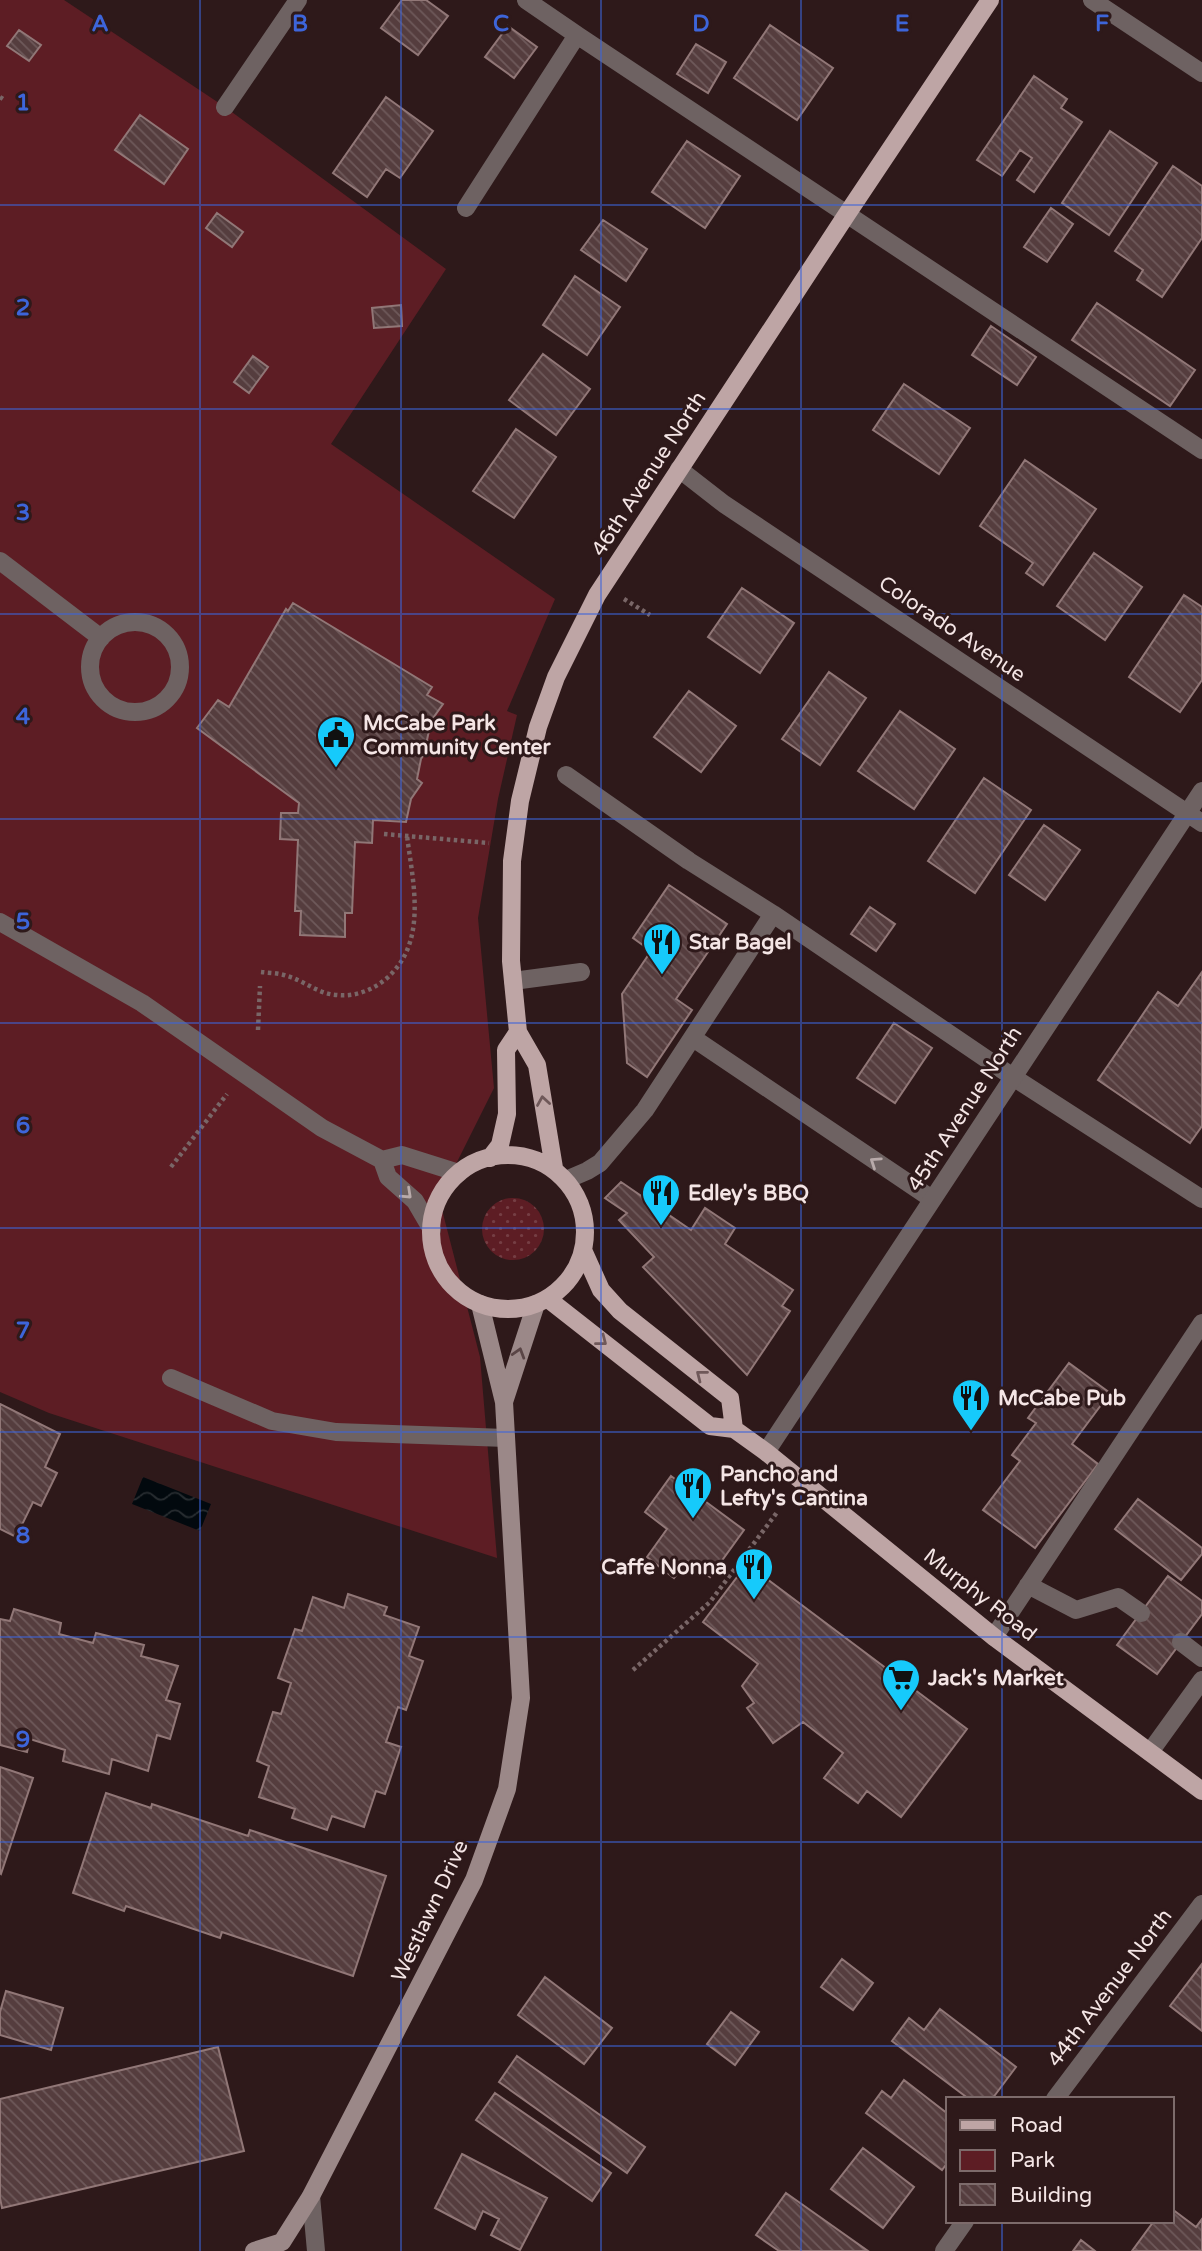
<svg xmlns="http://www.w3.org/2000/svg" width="1202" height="2251" font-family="'Varela Round',sans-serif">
	<defs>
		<pattern id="garden-dots" width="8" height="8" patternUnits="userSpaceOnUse" patternTransform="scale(1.75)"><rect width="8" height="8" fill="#5d1d24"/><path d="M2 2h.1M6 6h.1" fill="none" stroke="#753e44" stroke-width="1.8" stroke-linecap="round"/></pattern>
		<pattern id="water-waves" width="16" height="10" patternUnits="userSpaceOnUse" patternTransform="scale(1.75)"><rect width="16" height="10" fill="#02090e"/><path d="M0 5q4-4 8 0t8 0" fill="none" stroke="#282d31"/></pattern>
		<pattern id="building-back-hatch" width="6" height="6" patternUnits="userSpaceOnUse" patternTransform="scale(1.75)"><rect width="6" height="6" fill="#553d3e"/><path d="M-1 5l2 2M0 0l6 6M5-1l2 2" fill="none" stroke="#6e595a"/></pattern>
	</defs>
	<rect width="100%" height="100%" fill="#2e191a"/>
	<!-- green -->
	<path fill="#5d1d24" d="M 0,0 L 64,0 L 225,107 L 446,269 L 331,444 L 555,599 L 507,711 L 517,715 L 498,799 L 478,918 L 494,1088 L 439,1198 L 480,1357 L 497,1558 L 49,1413 L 0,1392 Z"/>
	<!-- garden -->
	<path fill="url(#garden-dots)" d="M482 1229a31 31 0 1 1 62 0a31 31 0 1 1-62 0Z"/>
	<!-- water -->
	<path fill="url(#water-waves)" d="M 143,1477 L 211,1504 L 200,1531 L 132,1504 Z"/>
	<!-- building -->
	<path fill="url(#building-back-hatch)" stroke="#917777" stroke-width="2" d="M 402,0 L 426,0 L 448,16 L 418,55 L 381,28 Z
		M 770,25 L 833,68 L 797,120 L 734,78 Z
		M 508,26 L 537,47 L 514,78 L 485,57 Z
		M 19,30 L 41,45 L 29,61 L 7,46 Z
		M 696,44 L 726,62 L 708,93 L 677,74 Z
		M 1034,76 L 1067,99 L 1061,108 L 1082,122 L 1034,192 L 1017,180 L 1032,158 L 1020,150 L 1002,176 L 977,160 Z
		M 386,97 L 433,131 L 400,178 L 386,169 L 367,197 L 333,173 Z
		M 140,115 L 188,149 L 164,184 L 115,150 Z
		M 1110,131 L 1157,163 L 1109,235 L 1062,203 Z
		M 687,141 L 740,176 L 705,228 L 652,192 Z
		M 1173,166 L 1202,186 L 1202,238 L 1162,297 L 1137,280 L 1143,270 L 1115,251 Z
		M 1051,208 L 1073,224 L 1047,262 L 1024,247 Z
		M 217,213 L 243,232 L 232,247 L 206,228 Z
		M 603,220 L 647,249 L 626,281 L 581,250 Z
		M 575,276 L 620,307 L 587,355 L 543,325 Z
		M 1097,303 L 1195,370 L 1170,406 L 1072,340 Z
		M 401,305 L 402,326 L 374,328 L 372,308 Z
		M 991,326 L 1036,357 L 1017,385 L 972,355 Z
		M 543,354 L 590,389 L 556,435 L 509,400 Z
		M 253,356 L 268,367 L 249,393 L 234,382 Z
		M 904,384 L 970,428 L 939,474 L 873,430 Z
		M 516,429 L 556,457 L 514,518 L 473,491 Z
		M 1025,460 L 1096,509 L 1043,585 L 1026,573 L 1033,563 L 980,526 Z
		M 1094,553 L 1142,587 L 1105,640 L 1057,606 Z
		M 742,588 L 794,623 L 760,673 L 708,637 Z
		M 1184,595 L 1202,607 L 1202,680 L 1180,712 L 1129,677 Z
		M 293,603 L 432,687 L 427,695 L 443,704 L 431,721 L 427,740 L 431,744 L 421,759 L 417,779 L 422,783 L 411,799 L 406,822 L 373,820 L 372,843 L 355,842 L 352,913 L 345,913 L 345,937 L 300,935 L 301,911 L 295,911 L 298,840 L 280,839 L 281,813 L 298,813 L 299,803 L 197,728 L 218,700 L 229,707 L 286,609 L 288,611 Z
		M 829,672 L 866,698 L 820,765 L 782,739 Z
		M 689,691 L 736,726 L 701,772 L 654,737 Z
		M 900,711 L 955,749 L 914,809 L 858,771 Z
		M 984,778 L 1031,810 L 975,893 L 928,861 Z
		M 1044,825 L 1080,850 L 1045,900 L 1009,875 Z
		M 669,885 L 727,924 L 676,999 L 692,1010 L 647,1077 L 627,1063 L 622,994 L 651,951 L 633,938 Z
		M 870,907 L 895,924 L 876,951 L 851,934 Z
		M 1202,972 L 1202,1126 L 1190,1143 L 1098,1080 L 1158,992 L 1178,1006 Z
		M 894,1023 L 932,1048 L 895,1103 L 857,1078 Z
		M 621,1182 L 691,1230 L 705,1208 L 735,1228 L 725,1244 L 793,1290 L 782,1306 L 790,1311 L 747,1375 L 643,1267 L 654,1257 L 619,1220 L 627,1213 L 605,1198 Z
		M 1069,1363 L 1110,1393 L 1072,1444 L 1098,1464 L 1035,1548 L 983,1510 L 1020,1461 L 1012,1455 L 1036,1423 L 1028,1418 Z
		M 0,1404 L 60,1434 L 45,1467 L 57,1473 L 41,1506 L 33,1502 L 16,1537 L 0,1529 Z
		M 671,1476 L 744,1530 L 710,1577 L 687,1561 L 674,1578 L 647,1557 L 667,1529 L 645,1512 Z
		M 1138,1499 L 1202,1548 L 1202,1554 L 1181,1580 L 1115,1529 Z
		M 747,1564 L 967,1729 L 901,1817 L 867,1791 L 858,1803 L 824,1778 L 843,1753 L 803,1722 L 773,1743 L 747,1708 L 754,1703 L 742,1686 L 758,1664 L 703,1622 Z
		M 1168,1576 L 1202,1601 L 1202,1614 L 1157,1674 L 1117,1645 Z
		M 348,1594 L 387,1607 L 384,1615 L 419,1627 L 409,1656 L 423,1661 L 406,1710 L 398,1707 L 386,1742 L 401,1747 L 385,1794 L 376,1791 L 364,1827 L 332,1816 L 327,1830 L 292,1818 L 295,1809 L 259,1797 L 269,1766 L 257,1761 L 273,1712 L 281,1714 L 291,1683 L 278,1678 L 295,1629 L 302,1631 L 313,1597 L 344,1608 Z
		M 14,1609 L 61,1623 L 59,1634 L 93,1643 L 96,1633 L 144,1645 L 141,1656 L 178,1666 L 166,1700 L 180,1704 L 170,1739 L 157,1735 L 148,1771 L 112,1759 L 109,1774 L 63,1761 L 65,1750 L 30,1739 L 27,1752 L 0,1745 L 0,1619 L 10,1621 Z
		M 0,1767 L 33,1778 L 1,1874 L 0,1873 Z
		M 106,1793 L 151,1808 L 152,1804 L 248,1836 L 250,1830 L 386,1876 L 353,1976 L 222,1932 L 220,1938 L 126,1906 L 124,1911 L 73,1893 Z
		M 842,1959 L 873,1983 L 853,2010 L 821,1987 Z
		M 1202,1964 L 1202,2031 L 1170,2006 Z
		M 545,1977 L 612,2028 L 584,2064 L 518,2015 Z
		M 6,1991 L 63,2008 L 51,2050 L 0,2035 L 0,2012 Z
		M 940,2009 L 1016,2067 L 992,2099 L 969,2099 L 892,2041 L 909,2018 L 924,2030 Z
		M 731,2012 L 759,2032 L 735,2065 L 707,2044 Z
		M 218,2047 L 244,2151 L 2,2208 L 0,2198 L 0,2099 Z
		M 517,2056 L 645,2147 L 627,2173 L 499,2082 Z
		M 904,2080 L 948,2114 L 948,2162 L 942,2170 L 866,2113 L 882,2091 L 891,2098 Z
		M 495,2093 L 611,2173 L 592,2201 L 476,2120 Z
		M 863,2148 L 914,2187 L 883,2228 L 831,2189 Z
		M 462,2154 L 547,2198 L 520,2250 L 491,2235 L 499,2219 L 483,2211 L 475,2229 L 435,2208 Z
		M 786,2193 L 868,2251 L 779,2251 L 756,2235 Z
		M 1172,2209 L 1196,2227 L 1202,2219 L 1202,2251 L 1132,2251 L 1154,2221 L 1172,2221 Z
		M 1081,2240 L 1095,2251 L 1073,2251 Z"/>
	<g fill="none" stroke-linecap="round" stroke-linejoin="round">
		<!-- path -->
		<path stroke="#796667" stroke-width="4.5" stroke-dasharray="3.5 3.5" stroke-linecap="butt" d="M 0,97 L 3,99
			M 624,599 L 650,615
			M 384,834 L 489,843
			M 261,972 C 269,973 279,973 287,976 C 305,981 318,994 337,995 C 355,997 373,990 387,978 C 428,942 413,883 407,836
			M 258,1030 L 260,986
			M 171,1167 L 227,1094
			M 633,1670 L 710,1602 L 778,1511"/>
		<!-- lane -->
		<path stroke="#6e6262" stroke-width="18" d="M 577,35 L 1202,450
			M 466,208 L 577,35 L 526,0
			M 0,561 L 101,638
			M90 667a45 45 0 1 1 90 0a45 45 0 1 1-90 0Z
			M 566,775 L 689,861 L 773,914 L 1013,1077 L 1202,1199
			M 513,981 L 581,972
			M 693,1038 L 932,1199
			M 566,1180 L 587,1171 L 600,1163 L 645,1110 L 773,914
			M 171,1378 L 272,1421 L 336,1432 L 506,1438
			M 1028,1585 L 1076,1610 L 1118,1597 L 1141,1613
			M 994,1637 L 1202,1323
			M 1181,1642 L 1202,1658
			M 1150,1752 L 1202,1680"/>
		<!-- street -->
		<path stroke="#6e6262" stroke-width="18" d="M 1092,0 L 1202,73
			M 225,107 L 298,0
			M 679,469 L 724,504 L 1202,823
			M 0,922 L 142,1003 L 322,1128 L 382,1160 L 402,1155 L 459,1173
			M 382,1160 L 388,1177 L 415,1201 L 432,1230
			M 766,1452 L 1202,791
			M 1055,2099 L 1202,1904
			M 311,2196 L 316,2251
			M 944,2251 L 965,2221"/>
		<!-- secondary -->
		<path stroke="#9b8888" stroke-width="18" d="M 504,1402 L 536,1304
			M 254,2251 L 282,2242 L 311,2196 L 474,1880 L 507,1789 L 521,1698 L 516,1611 L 504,1402 L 480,1304"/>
		<!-- primary -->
		<path stroke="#bea5a5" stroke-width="18" d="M431 1232a77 77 0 1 1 154 0a77 77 0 1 1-154 0Z
			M 490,1158 L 500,1145 L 507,1114 L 506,1050 L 518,1032
			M 554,1168 L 537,1065 L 518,1032 L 511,961 L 512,861 L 520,801 L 538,727 L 556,677 L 597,595 L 847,214 L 990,0
			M 583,1250 L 601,1290 L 620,1311 L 730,1398 L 734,1429
			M 548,1299 L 710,1426 L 734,1429 L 766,1452 L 994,1637 L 1202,1791"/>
	</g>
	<!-- one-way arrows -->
	<defs><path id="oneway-chevron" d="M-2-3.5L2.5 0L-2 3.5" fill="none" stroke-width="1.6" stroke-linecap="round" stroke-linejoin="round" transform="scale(1.75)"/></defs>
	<g stroke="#6f5859">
		<use href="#oneway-chevron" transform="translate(543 1101) rotate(-99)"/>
		<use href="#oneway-chevron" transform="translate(602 1341) rotate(38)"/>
		<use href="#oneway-chevron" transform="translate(701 1375) rotate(-142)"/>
	</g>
	<g stroke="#b8aaaa">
		<use href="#oneway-chevron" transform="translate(875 1162) rotate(-146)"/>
		<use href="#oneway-chevron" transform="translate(407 1194) rotate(43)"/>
	</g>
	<use stroke="#5a4546" href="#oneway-chevron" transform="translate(519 1353) rotate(-73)"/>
	<!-- grid -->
	<path fill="none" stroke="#3d65da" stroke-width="2" stroke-opacity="0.55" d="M 200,0 L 200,2251M 401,0 L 401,2251M 601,0 L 601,2251M 801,0 L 801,2251M 1002,0 L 1002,2099M 0,205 L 1202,205M 0,409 L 1202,409M 0,614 L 1202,614M 0,819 L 1202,819M 0,1023 L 1202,1023M 0,1228 L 1202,1228M 0,1432 L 1202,1432M 0,1637 L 1202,1637M 0,1842 L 1202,1842M 0,2046 L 1202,2046M 1002,2221 L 1002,2251"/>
	<!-- icons -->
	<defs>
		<symbol id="civic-pin" viewBox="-11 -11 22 30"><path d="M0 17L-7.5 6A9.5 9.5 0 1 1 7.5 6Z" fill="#16cafb" stroke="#2e191a"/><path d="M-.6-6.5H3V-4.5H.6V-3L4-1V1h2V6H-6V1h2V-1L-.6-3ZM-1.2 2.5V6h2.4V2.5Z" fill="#111"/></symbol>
		<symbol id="restaurant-pin" viewBox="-11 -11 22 30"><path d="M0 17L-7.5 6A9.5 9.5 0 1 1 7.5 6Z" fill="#16cafb" stroke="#2e191a"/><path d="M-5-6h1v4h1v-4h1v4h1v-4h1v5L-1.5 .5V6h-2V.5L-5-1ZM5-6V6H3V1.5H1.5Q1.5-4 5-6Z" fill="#111"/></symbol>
		<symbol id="supermarket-pin" viewBox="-11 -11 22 30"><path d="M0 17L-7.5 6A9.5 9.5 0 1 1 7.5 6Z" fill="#16cafb" stroke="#2e191a"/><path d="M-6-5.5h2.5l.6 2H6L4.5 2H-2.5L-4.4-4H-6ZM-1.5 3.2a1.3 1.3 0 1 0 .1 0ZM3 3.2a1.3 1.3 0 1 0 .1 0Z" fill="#111"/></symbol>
	</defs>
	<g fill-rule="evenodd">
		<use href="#civic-pin" x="314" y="713" width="44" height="60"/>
		<use href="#restaurant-pin" x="640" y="920" width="44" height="60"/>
		<use href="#restaurant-pin" x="639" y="1171" width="44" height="60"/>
		<use href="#restaurant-pin" x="949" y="1376" width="44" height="60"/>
		<use href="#restaurant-pin" x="671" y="1464" width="44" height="60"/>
		<use href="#restaurant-pin" x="732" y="1545" width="44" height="60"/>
		<use href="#supermarket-pin" x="879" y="1656" width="44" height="60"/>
	</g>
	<g text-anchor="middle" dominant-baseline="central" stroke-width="6" stroke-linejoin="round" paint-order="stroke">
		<!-- street labels -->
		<g font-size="21" fill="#f4e5e5" stroke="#2e191a">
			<text transform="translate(649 474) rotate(-57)">46th Avenue North</text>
			<text transform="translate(952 629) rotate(34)">Colorado Avenue</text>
			<text transform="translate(965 1109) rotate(-57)">45th Avenue North</text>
			<text transform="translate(980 1595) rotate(38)">Murphy Road</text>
			<text transform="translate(430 1911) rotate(-65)">Westlawn Drive</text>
			<text transform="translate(1110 1988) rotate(-53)">44th Avenue North</text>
		</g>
		<!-- poi labels -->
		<g font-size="21" font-weight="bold" fill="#f4e5e5" stroke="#2e191a" text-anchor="start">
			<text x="363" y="723">McCabe Park<tspan x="363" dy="24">Community Center</tspan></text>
			<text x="689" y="942">Star Bagel</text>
			<text x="688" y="1193">Edley's BBQ</text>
			<text x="998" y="1398">McCabe Pub</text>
			<text x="720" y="1474">Pancho and<tspan x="720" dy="24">Lefty's Cantina</tspan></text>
			<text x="727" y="1567" text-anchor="end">Caffe Nonna</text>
			<text x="928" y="1678">Jack's Market</text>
		</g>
	</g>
	<g font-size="23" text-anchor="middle" font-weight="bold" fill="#3d65da" stroke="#2e191a" stroke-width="6" stroke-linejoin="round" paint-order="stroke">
		<text x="100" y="31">A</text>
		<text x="300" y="31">B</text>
		<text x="501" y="31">C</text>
		<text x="701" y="31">D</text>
		<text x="902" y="31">E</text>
		<text x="1102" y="31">F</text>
		<text x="23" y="110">1</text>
		<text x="23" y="315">2</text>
		<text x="23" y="520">3</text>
		<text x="23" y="724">4</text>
		<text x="23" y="929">5</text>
		<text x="23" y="1133">6</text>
		<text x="23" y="1338">7</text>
		<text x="23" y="1543">8</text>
		<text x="23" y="1747">9</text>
	</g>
	<!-- legend -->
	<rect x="946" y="2097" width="228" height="126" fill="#2e191a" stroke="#7d6b6b" stroke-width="2"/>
	<rect x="960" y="2120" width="35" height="10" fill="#bea5a5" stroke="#7d6b6b" stroke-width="2"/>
	<text x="1010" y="2132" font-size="21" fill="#f4e5e5">Road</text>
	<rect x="960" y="2150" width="35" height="21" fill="#5d1d24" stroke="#7d6b6b" stroke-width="2"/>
	<text x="1010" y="2167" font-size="21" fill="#f4e5e5">Park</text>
	<rect x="960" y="2184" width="35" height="21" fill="url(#building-back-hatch)" stroke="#7d6b6b" stroke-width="2"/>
	<text x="1010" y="2202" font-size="21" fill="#f4e5e5">Building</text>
</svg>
